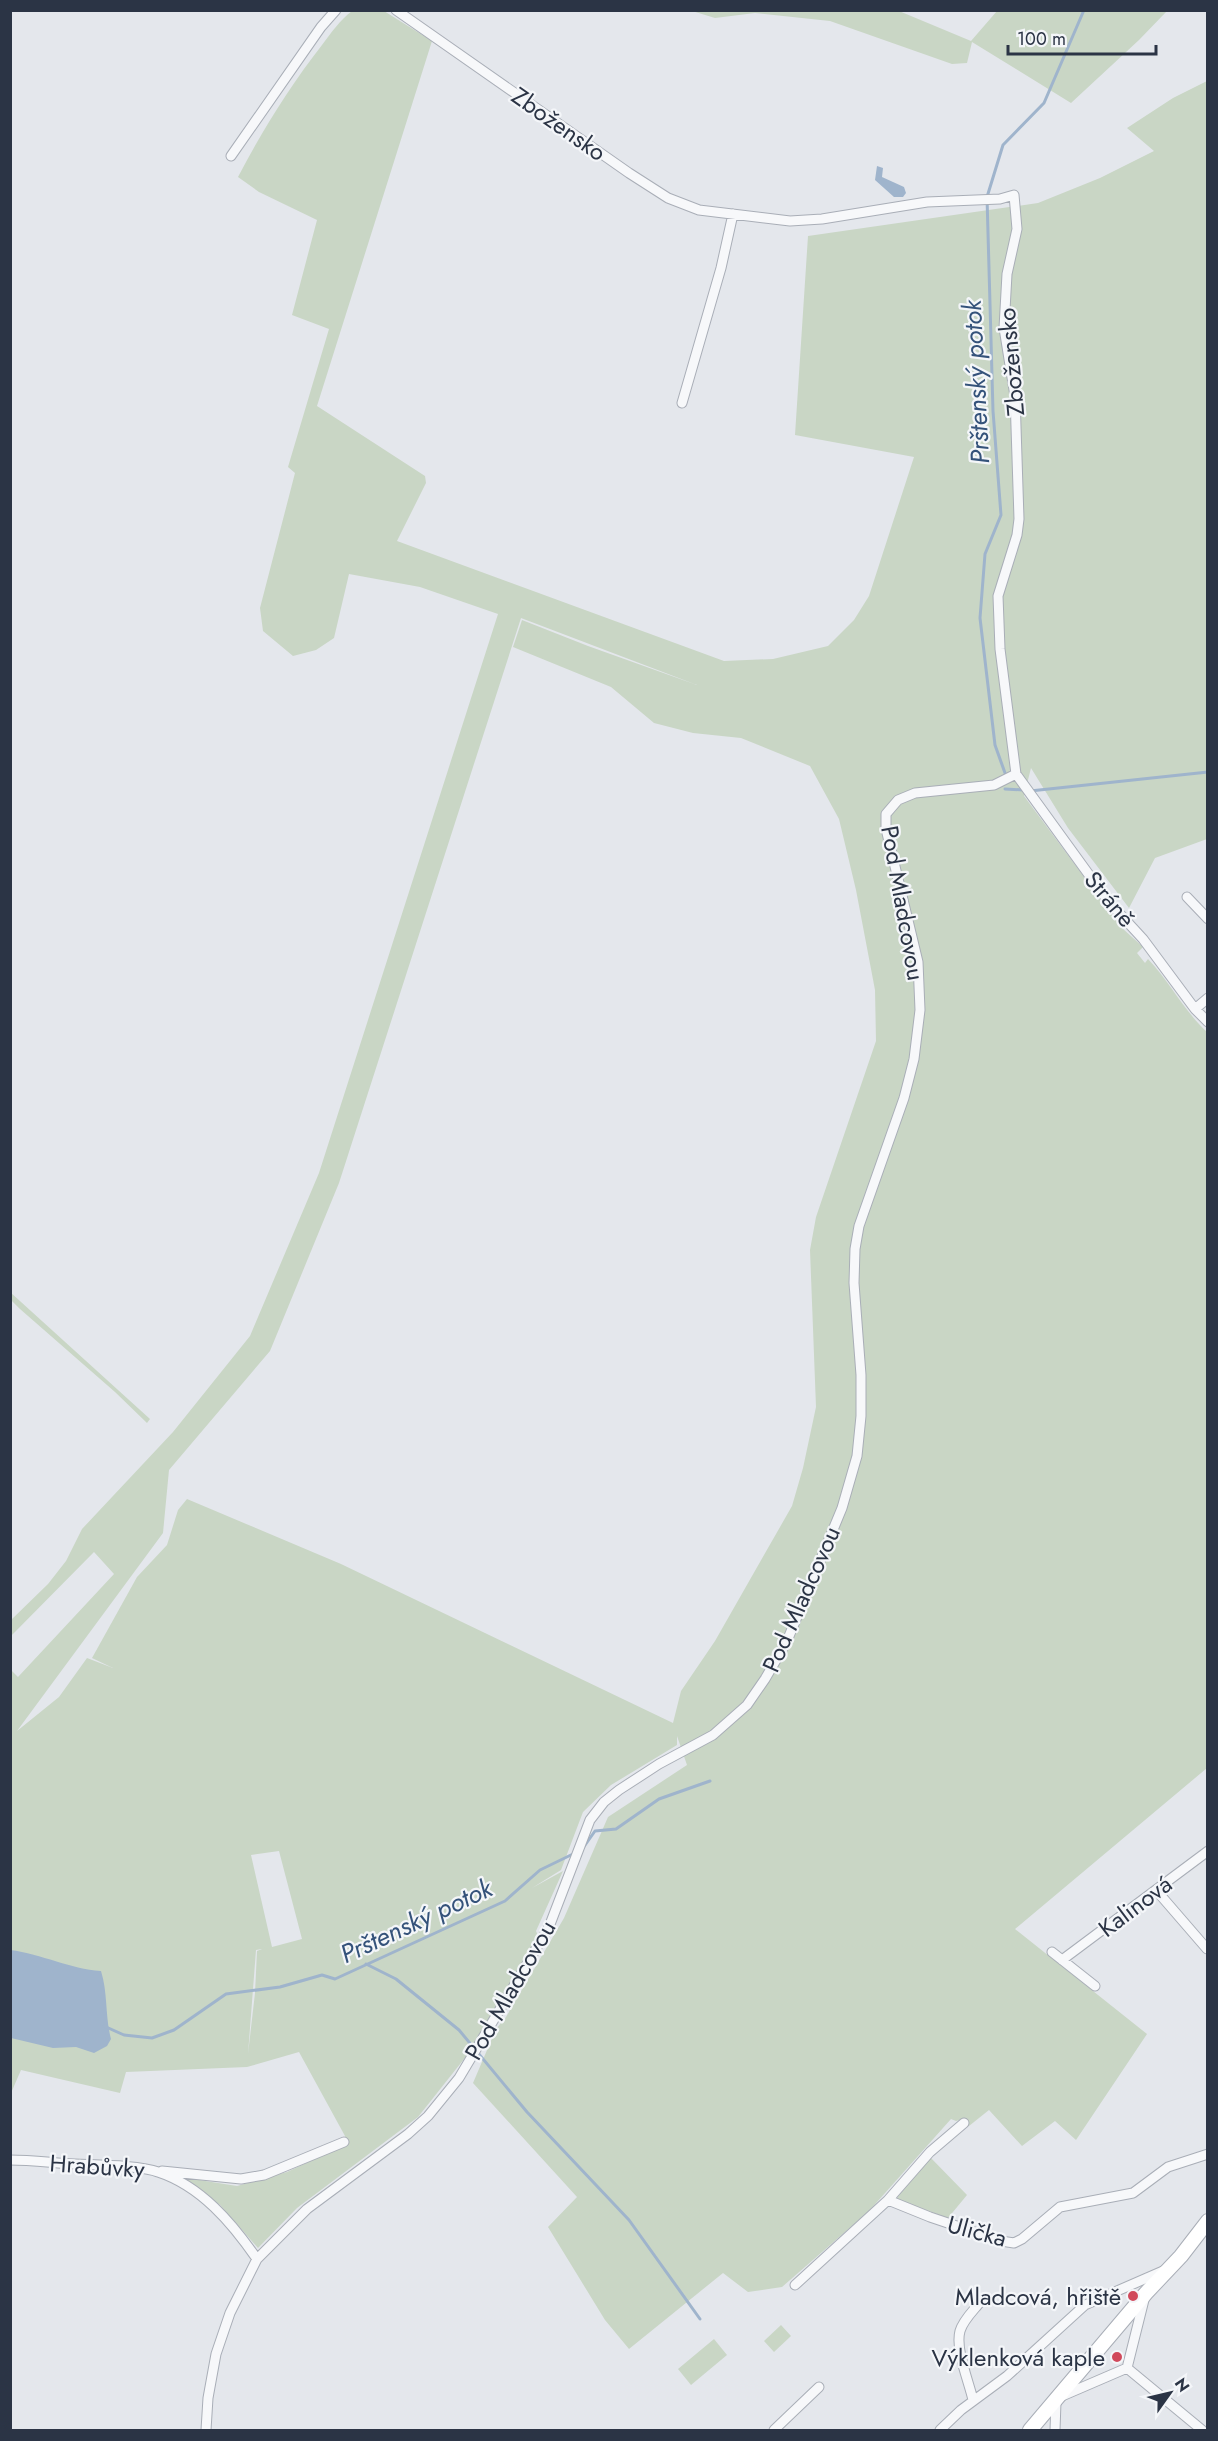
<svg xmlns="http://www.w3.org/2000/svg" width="1218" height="2441" font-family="Jost,sans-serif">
	<rect width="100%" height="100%" fill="#e4e7ec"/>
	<!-- green -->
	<path fill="#c9d6c5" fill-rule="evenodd" d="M 352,11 L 384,11 L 432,41 L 317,406 L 425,476 L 426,483 L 397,541 L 724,661 L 773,659 L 828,646 L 854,620 L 869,596 L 914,457 L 795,435 L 808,236 L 1038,203 L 1100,178 L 1154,151 L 1127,128 L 1173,98 L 1207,81 L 1207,839 L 1155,858 L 1129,908 L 1068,828 L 1031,768 L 1024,796 L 1122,928 L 1143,947 L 1137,953 L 1145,963 L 1148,959 C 1170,982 1184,1011 1207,1032 L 1207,1768 L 1015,1929 L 1147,2034 L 1076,2140 L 1055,2121 L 1022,2146 L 989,2110 L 969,2126 L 963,2119 L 956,2121 L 951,2119 L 869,2211 L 782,2287 L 748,2292 L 723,2273 L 629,2349 L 605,2320 L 548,2227 L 577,2197 L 473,2083 L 496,2029 L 506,2017 L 564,1918 L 608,1817 L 687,1765 L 677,1736 L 677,1745 L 611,1785 L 583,1812 L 561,1870 L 532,1888 L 563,1871 L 536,1931 L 538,1936 L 468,2054 L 418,2117 L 297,2208 L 258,2248 L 220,2205 L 180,2177 L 237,2186 L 287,2172 L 345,2145 L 345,2136 L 299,2052 L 247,2067 L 126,2072 L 120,2093 L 21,2070 L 11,2093 L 11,1670 L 18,1677 L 114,1574 L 94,1552 L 11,1636 L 11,1620 L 48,1584 L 66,1561 L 82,1529 L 173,1432 L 250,1336 L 319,1173 L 498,614 L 420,587 L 349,574 L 334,638 L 316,650 L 293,656 L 263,631 L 260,608 L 295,473 L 288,467 L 329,329 L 292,315 L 317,220 L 259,192 L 238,177 C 262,131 290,86 322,45 C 331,33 340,20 352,11 ZM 521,618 L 697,685 L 588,646 L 522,620 L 513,647 L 611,687 L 654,723 L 693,733 L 741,738 L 810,766 L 839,819 L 856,890 L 875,990 L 876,1041 L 816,1217 L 810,1250 L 816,1407 L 803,1468 L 792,1506 L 715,1641 L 681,1691 L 673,1723 L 341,1564 L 187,1499 L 178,1510 L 167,1545 L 137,1577 L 92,1658 L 113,1668 L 87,1658 L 59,1697 L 17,1731 L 163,1533 L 169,1470 L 270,1351 L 339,1183 ZM 279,1851 L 302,1939 L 272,1947 L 251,1855 ZM 262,1949 L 257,1951 L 255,1993 L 248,2054 L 256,1950 Z
		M 692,11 L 899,11 L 971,41 L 997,11 L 1167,11 L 1139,40 L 1071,103 L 972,42 L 967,63 L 952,64 L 830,21 L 755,13 L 715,18 Z
		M 10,1292 L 150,1419 L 147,1423 L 115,1392 L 20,1309 L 11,1300 Z
		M 930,2157 L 967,2195 L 948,2218 L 896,2199 Z
		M 781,2325 L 791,2336 L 774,2352 L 764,2341 Z
		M 714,2339 L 727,2355 L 691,2385 L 678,2369 Z"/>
	<!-- water -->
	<path fill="#9fb4cc" d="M 877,166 L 883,168 L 882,177 L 904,187 L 906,193 L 903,197 L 894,197 L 875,180 Z
		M 10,1950 C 42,1954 70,1969 101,1971 C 108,1993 105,2017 111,2039 L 107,2046 L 94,2053 L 76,2047 L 53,2048 L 11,2038 Z"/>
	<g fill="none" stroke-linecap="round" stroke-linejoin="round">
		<!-- stream -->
		<path stroke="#9fb4cc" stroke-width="3" d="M 1005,773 L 995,745 L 980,618 L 985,554 L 1001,515 L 993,411 L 987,197 L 1003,145 L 1044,103 L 1084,10
			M 1005,789 L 1024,790
			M 1030,791 L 1208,772
			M 583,1848 L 595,1831 L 616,1829 L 659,1799 L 710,1781
			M 366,1964 L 396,1979 L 459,2030 L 527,2112 L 629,2220 L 700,2319
			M 104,2026 L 124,2035 L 152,2038 L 174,2030 L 226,1994 L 280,1987 L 322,1975 L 335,1979 L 505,1901 L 540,1870 L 573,1854"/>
		<defs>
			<path id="street" d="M 396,10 L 629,173 L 668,198 L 699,210 L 790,221 L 822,219 L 927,202 L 1000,199 L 1014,195 L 1017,229 L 1007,274 L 1004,328 L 1015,396 L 1019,519 L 1017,535 L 998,596 L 1000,649 L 1016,774 L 1108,901 L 1143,939 L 1195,1009 L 1208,1022
				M 231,156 L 321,27 L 336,10
				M 682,403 L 721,268 L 733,214
				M 1187,897 L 1208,919
				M 1195,1009 L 1208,998
				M 1156,1890 L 1207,1949
				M 1052,1952 L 1095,1986
				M 1062,1960 L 1208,1851
				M 10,2160 C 32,2160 54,2163 75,2164 C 96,2165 140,2165 158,2172 C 201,2186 232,2223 257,2259
				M 162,2171 L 241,2179 L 264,2175 L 344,2142
				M 888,2200 L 930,2152 L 964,2123
				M 795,2285 L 888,2200 L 930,2217 L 1001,2241 L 1014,2243 L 1022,2239 L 1060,2207 L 1133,2193 L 1168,2167 L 1208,2154
				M 1127,2368 L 1202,2430
				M 1062,2396 L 1127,2368 L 1145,2296
				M 973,2400 C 969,2382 955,2349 960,2331 C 963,2320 974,2310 981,2301
				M 206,2430 L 208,2398 L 216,2354 L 230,2313 L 257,2259 L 307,2209 L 408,2134 L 428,2116 L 459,2078 L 549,1927 L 590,1820 L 604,1802 L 619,1790 L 659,1764 L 713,1735 L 747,1705 L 765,1679 L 787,1641 L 842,1508 L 857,1456 L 861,1416 L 861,1375 L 854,1283 L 855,1249 L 859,1226 L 904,1098 L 914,1059 L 920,1010 L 918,962 L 886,829 L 886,814 L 898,800 L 915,793 L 994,785 L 1016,774
				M 774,2430 L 819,2387
				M 940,2430 L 961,2410 L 1007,2376 L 1085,2305 L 1165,2270
				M 1055,2430 L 1056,2402"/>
			<path id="secondary" d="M 1030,2430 L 1146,2293 L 1181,2256 L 1208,2221"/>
		</defs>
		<!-- street casing -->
		<use href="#street" stroke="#a9aeb7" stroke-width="11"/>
		<!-- secondary casing -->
		<use href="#secondary" stroke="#a9aeb7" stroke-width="16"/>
		<!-- street -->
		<use href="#street" stroke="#f7f8fa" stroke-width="9"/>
		<!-- secondary -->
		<use href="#secondary" stroke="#fff" stroke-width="14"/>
	</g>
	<!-- markers -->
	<g fill="#d1495b" stroke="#f4f6f9" stroke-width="2">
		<circle cx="1133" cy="2296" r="6"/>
		<circle cx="1117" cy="2357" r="6"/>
	</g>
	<g text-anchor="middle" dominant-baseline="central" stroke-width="4.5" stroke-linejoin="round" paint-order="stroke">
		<!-- street labels -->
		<g font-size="24" fill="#2b3445" stroke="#f4f6f9">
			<text transform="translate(559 124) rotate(35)">Zbožensko</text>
			<text transform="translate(1011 362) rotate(-95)">Zbožensko</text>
			<text transform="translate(1110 899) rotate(50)">Stráně</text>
			<text transform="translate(903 903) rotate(80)">Pod Mladcovou</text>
			<text transform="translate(801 1599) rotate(-66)">Pod Mladcovou</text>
			<text transform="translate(1135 1906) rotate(-37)">Kalinová</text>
			<text transform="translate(510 1990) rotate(-60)">Pod Mladcovou</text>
			<text transform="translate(97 2166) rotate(4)">Hrabůvky</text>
			<text transform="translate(977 2231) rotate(15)">Ulička</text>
		</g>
		<!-- poi labels -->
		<g font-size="24" fill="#2b3445" stroke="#f4f6f9" text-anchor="end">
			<text x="1121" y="2296">Mladcová, hřiště</text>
			<text x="1105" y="2357">Výklenková kaple</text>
		</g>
		<!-- water labels -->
		<g font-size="26" font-style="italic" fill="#34527a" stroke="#f4f6f9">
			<text transform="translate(976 382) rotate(-93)">Prštenský potok</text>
			<text transform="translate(416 1921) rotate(-25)">Prštenský potok</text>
		</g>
	</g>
	<!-- border -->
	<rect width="1218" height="2441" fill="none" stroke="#2b3445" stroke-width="24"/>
	<!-- north arrow -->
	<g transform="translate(1170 2393) rotate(56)" stroke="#f4f6f9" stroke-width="4.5" paint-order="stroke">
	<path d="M0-4.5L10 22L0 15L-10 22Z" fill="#2b3445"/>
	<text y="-9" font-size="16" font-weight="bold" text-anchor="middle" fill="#2b3445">N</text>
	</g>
	<!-- scale -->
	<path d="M1008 45v9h148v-9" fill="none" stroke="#2b3445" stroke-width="3"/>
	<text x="1017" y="45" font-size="18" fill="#2b3445" stroke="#f4f6f9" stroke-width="4.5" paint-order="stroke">100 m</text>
</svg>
